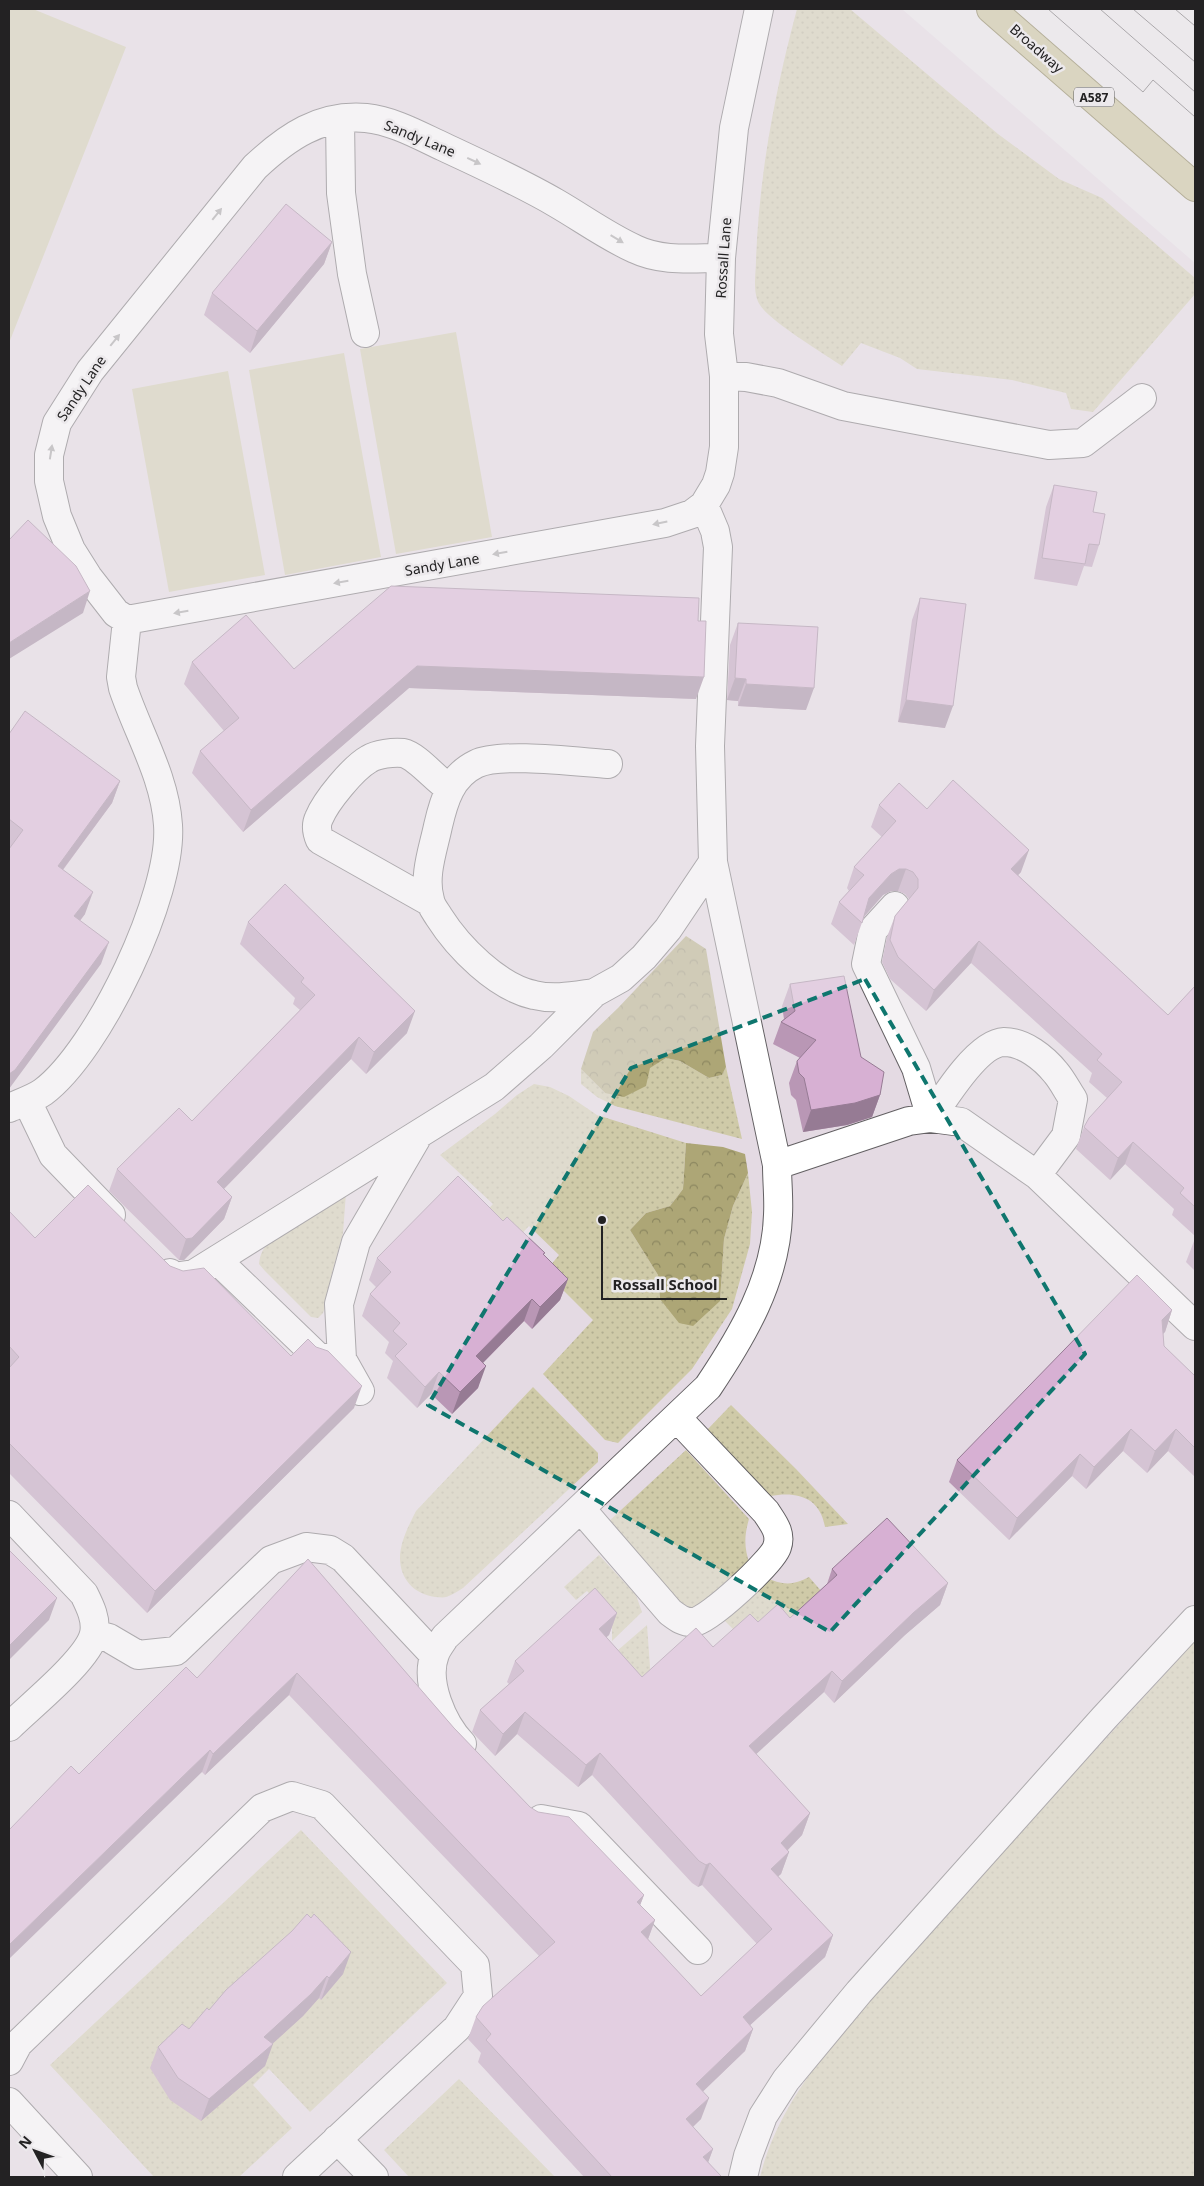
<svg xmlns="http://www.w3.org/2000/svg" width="1204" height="2186" font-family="'Noto Sans',sans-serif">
	<defs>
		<pattern id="grass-dots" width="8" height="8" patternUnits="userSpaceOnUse" patternTransform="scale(1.25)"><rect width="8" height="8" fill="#cfcaa8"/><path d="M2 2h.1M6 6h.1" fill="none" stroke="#b1ad90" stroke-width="1.8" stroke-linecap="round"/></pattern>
		<pattern id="forest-crowns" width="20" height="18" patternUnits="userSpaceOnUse" patternTransform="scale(1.25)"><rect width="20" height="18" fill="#ada676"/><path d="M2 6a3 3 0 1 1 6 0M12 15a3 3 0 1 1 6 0" fill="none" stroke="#8c8760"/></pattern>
	</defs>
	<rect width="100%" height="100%" fill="#ece9ec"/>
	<!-- built -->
	<path fill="#e4dae3" d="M 9,9 L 902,9 L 1195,263 L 1195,2177 L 9,2177 Z"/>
	<!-- grass -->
	<path fill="url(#grass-dots)" d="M 797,9 L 850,9 L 998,134 L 1059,179 L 1102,198 L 1195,278 L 1195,294 L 1093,412 L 1071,409 L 1066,393 L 1012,380 L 917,369 L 900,358 L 861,343 L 842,366 C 823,353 771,322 760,305 C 752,293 756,273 756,260 C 759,175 775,91 797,9 Z
		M 666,1058 L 680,1061 L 709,1078 L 722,1075 L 726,1067 L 742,1139 L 615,1106 L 597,1097 L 581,1084 L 581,1069 L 605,1093 Z
		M 534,1084 L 550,1087 L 569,1096 L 597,1115 L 686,1143 L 683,1189 L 670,1206 L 646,1213 L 630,1230 L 658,1275 L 660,1299 L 720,1301 L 724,1239 L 733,1206 L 748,1173 L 752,1212 L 750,1244 L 732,1309 L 692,1369 L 618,1443 L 605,1440 L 543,1374 L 593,1320 L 545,1272 L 559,1255 L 529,1226 L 512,1244 L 439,1263 L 493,1204 L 440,1155 L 495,1114 L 517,1095 Z
		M 346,1193 L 343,1233 L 331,1277 L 327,1302 L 323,1313 L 318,1318 L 311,1317 L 265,1271 L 259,1264 C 260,1254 263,1248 270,1242 Z
		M 533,1387 L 598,1453 L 598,1462 L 463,1588 C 458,1591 452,1595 446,1597 C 443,1598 439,1597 435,1597 C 414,1594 400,1579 400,1558 C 400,1542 409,1525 416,1511 Z
		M 731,1405 L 796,1469 L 848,1524 L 825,1527 C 820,1497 797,1491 770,1496 L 706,1431 Z
		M 686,1450 L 749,1519 C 744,1536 744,1548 750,1565 L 696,1609 L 686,1609 L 677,1602 L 608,1522 Z
		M 599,1555 L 636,1595 L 642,1612 L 612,1641 L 612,1628 L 601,1617 L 606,1611 L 587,1591 L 576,1600 L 564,1587 Z
		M 765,1577 C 781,1585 793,1586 809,1577 L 823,1593 L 780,1631 L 734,1630 L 721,1617 Z
		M 647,1625 L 651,1681 L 640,1690 L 610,1657 Z
		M 1195,1641 L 1195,2177 L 760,2177 C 783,2083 865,2009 927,1938 C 1014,1837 1106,1739 1195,1641 Z
		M 301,1830 L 447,1983 L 310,2112 L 269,2069 L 253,2085 L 292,2128 L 239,2177 L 154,2177 L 50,2065 Z
		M 459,2079 L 555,2177 L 409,2177 L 384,2150 Z"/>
	<!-- forest -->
	<path fill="url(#forest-crowns)" d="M 686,936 L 706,949 L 726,1067 L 722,1075 L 709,1078 L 680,1061 L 666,1058 L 650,1068 L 646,1086 L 624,1097 L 605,1093 L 581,1069 L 593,1032 L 618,1008 Z
		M 686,1143 L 723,1147 L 745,1154 L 748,1173 L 733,1206 L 724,1239 L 720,1301 L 693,1326 L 679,1323 L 660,1299 L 658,1275 L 630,1230 L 646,1213 L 670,1206 L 683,1189 Z"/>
	<!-- garden -->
	<path fill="#cfcaa8" d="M 9,9 L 33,9 L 126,47 L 9,343 Z
		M 456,332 L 492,537 L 396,554 L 360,349 Z
		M 344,353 L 381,557 L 285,575 L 249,370 Z
		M 228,371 L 265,575 L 169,592 L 132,389 Z"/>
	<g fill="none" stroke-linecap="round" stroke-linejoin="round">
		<defs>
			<path id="minor" d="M 340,119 L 341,193 L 352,274 L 365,333
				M 721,258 C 693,258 662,262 635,249 C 608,237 582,218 556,203 C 520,182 482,165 444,147 C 420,136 394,121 366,118 C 320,114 287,137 255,167 L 90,371 L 57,423 L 49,455 L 49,481 L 57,516 L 71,550 L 88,577 L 116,613 L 127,620 L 665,523 L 692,514 L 704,505 L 716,485 L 720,473 L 724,447 L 724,376 L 719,334 L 721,258 L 734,128 L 759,9
				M 724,376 L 746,377 L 778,383 L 843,406 L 1049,445 L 1083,443 L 1142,398
				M 430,902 L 320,840 C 317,833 315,826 319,818 C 326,801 353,768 369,759 C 377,754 393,752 403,753 C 417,756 435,779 449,788
				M 895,906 L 873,930 L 866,964 L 916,1068 L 931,1118
				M 594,993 C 573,996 554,1000 534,995 C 497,987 458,947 439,917 C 436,912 431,906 430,900 C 423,876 433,850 438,826 C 444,800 451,776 476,764 C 500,752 578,762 608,764
				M 27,1101 L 53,1155 L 111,1215
				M 9,1108 C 20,1103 33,1099 43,1092 C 99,1050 173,894 168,825 C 165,777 138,733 123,688 L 121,677 L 127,620
				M 931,1118 C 944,1098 978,1043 1004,1042 C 1024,1042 1044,1058 1056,1073 C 1062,1080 1067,1090 1073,1099 L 1066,1136 L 1037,1175
				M 777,1165 L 909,1121 L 931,1118 L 961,1122 L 1037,1175 L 1195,1326
				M 217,1260 L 318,1357 L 335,1359
				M 170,1273 L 173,1277 L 194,1274 L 494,1087 L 541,1046 L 594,993 L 621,978 L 644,957 L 668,929 L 713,862
				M 360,1391 L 342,1359 L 339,1304 L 356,1242 L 416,1139
				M 581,1509 L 670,1612 C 678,1618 684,1623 694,1622 C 708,1621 773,1561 777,1547 C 782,1533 773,1523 766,1512 L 677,1418
				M 9,1515 L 84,1594 C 90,1606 97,1620 94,1634 C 88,1660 29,1707 9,1727
				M 94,1634 L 109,1638 L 138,1655 L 176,1651 L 271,1560 L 306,1547 L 330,1550 L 343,1558 L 434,1655
				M 462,1744 C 443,1724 424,1682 435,1654 C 437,1648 442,1642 445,1637 L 708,1387 C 743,1335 776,1279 778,1215 C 779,1199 777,1182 777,1165 L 713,862 L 710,746 L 718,547 L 715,531 L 704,505
				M 541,1819 L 579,1826 L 698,1950
				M 9,2061 L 18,2044 L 262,1808 L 292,1796 L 322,1805 L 475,1965 L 478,1996 L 457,2028 L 297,2177
				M 9,2102 L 78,2177
				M 337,2139 L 374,2177
				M 743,2177 L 748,2156 L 763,2116 L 786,2080 L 859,1992 L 1104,1718 L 1195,1620"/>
			<path id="major" d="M 991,9 L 1195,187"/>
		</defs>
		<!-- minor casing -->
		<use href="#minor" stroke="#636063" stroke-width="30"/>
		<!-- major casing -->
		<use href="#major" stroke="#716936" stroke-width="30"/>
		<!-- minor -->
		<use href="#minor" stroke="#fff" stroke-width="28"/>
		<!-- major -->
		<use href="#major" stroke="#c3bc8c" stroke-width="28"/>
		<!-- tram -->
		<path stroke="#5b595b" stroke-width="1" d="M 1048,9 L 1143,92 L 1153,80 L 1195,117
			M 1100,9 L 1195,92
			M 1133,9 L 1195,62
			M 1175,9 L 1195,26"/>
	</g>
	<!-- wall -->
	<path fill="#b997b5" d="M 332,242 L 324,264 L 250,353 L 204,315 L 212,293 Z
		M 1054,485 L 1093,512 L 1099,545 L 1092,567 L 1084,566 L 1077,586 L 1034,579 L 1046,507 Z
		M 920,598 L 945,728 L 898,722 L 912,620 Z
		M 698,621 L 696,699 L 409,688 L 243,832 L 192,773 L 200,751 L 224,731 L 184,684 L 192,662 L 294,669 Z
		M 738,623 L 806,710 L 738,706 L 738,701 L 727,700 L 730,645 Z
		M 9,734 L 120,781 L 112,803 L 63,870 L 85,914 L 80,921 L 101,964 L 9,847 Z
		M 879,805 L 927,809 L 1021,872 L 1018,875 L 1168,1015 L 1195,986 L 1195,1236 L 1172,1215 L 1174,1209 L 1125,1164 L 1110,1180 L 1076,1149 L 1084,1127 L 1107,1098 L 1089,1082 L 1092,1073 L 971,963 L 926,1011 L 890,979 L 882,962 L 887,937 L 895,916 L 909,899 L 905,894 L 898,891 L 891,891 L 883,895 L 864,917 L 854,945 L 831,924 L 839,902 L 849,891 L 847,888 L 854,867 L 882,837 L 871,827 Z
		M 248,922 L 407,1033 L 366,1074 L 351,1059 L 224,1189 L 232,1197 L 224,1219 L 184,1260 L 179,1260 L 109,1191 L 117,1169 L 192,1121 L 300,1010 L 293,1004 L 295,998 L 240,944 Z
		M 790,984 L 861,1057 L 880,1095 L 872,1117 L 847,1125 L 803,1132 L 796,1100 L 791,1095 L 789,1083 L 797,1061 L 800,1058 L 773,1044 L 781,1022 L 784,1019 L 782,1006 Z
		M 9,1211 L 35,1238 L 170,1266 L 291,1356 L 354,1408 L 147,1613 L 9,1473 Z
		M 503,1221 L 544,1255 L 568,1279 L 560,1300 L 532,1329 L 524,1321 L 483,1363 L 478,1388 L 452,1414 L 431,1394 L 417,1408 L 387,1378 L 393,1361 L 385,1353 L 389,1342 L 362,1316 L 370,1294 L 376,1287 L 369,1280 L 377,1258 Z
		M 1195,1239 L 1195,1271 L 1186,1262 L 1194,1241 Z
		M 1172,1310 L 1165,1332 L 1163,1333 L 1164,1346 L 1195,1376 L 1195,1477 L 1168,1451 L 1147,1473 L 1123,1451 L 1086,1489 L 1072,1476 L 1009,1540 L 949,1482 L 957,1460 Z
		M 308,1559 L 454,1728 L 530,1807 L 644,1895 L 640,1905 L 655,1920 L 648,1939 L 701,1996 L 757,1944 L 702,1885 L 698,1887 L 692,1883 L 592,1775 L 578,1787 L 517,1734 L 495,1756 L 472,1732 L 480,1710 L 509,1684 L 507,1682 L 515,1661 L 617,1613 L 609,1635 L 606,1637 L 642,1677 L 713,1647 L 758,1622 L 790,1618 L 827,1584 L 832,1569 L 948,1583 L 940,1605 L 905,1635 L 834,1703 L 824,1692 L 756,1754 L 810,1813 L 802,1835 L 787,1851 L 789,1852 L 781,1874 L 778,1876 L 833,1935 L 825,1957 L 750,2025 L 753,2029 L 745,2051 L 703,2091 L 701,2119 L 693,2127 L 713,2149 L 708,2162 L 720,2177 L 584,2177 L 478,2062 L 481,2053 L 468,2039 L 476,2017 L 539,1956 L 289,1695 L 205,1775 L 202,1772 L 79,1774 L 197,1678 Z
		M 292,1931 L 343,1974 L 321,2000 L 319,1998 L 303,2016 L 272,2044 L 265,2066 L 201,2121 L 170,2100 L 150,2068 L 158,2047 L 189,2029 Z"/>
	<!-- shaded-wall -->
	<path fill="#967b94" d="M 332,242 L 324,264 L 250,353 L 257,331 Z
		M 90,591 L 83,613 L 9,659 L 9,643 Z
		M 417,666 L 704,677 L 696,699 L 409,688 L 243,832 L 251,810 Z
		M 735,678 L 746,679 L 738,701 L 727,700 Z
		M 746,684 L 814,688 L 806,710 L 738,706 Z
		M 906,700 L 953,706 L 945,728 L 898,722 Z
		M 120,781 L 112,803 L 50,887 L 58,866 Z
		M 1029,850 L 1021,872 L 1003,891 L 1011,869 Z
		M 899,869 L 906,869 L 898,891 L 891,891 L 883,895 L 861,920 L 869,898 L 891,874 Z
		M 93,892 L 85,914 L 66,938 L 74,916 Z
		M 979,941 L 971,963 L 926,1011 L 934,990 Z
		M 109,942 L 101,964 L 9,1089 L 9,1074 Z
		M 415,1011 L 407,1033 L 366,1074 L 374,1052 Z
		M 359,1037 L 351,1059 L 209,1204 L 217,1182 Z
		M 880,1095 L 872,1117 L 847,1125 L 803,1132 L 811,1110 Z
		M 1133,1142 L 1125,1164 L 1110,1180 L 1118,1158 Z
		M 232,1197 L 224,1219 L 184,1260 L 179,1260 L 186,1239 Z
		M 568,1279 L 560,1300 L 532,1329 L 540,1307 Z
		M 532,1299 L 524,1321 L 468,1378 L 476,1356 Z
		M 1172,1310 L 1165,1332 L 1155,1342 L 1162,1320 Z
		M 486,1366 L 478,1388 L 452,1414 L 460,1392 Z
		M 439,1372 L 431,1394 L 417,1408 L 425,1387 Z
		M 362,1386 L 354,1408 L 147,1613 L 155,1591 Z
		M 1131,1429 L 1123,1451 L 1086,1489 L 1094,1467 Z
		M 1176,1429 L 1168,1451 L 1147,1473 L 1155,1451 Z
		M 1080,1454 L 1072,1476 L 1009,1540 L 1017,1518 Z
		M 948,1583 L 940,1605 L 905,1635 L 834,1703 L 842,1681 L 913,1613 Z
		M 57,1598 L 49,1620 L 9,1660 L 9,1646 Z
		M 617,1613 L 609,1635 L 591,1651 L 599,1629 Z
		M 832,1671 L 824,1692 L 741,1768 L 749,1746 Z
		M 297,1673 L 289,1695 L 205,1775 L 213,1754 Z
		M 525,1712 L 517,1734 L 495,1756 L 503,1734 Z
		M 210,1750 L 202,1772 L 9,1959 L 9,1945 Z
		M 600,1753 L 592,1775 L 578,1787 L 586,1765 Z
		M 810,1813 L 802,1835 L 773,1865 L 781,1843 Z
		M 789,1852 L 781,1874 L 763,1890 L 771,1869 Z
		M 710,1863 L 702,1885 L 698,1887 L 706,1865 Z
		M 644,1895 L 636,1916 L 637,1902 Z
		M 655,1920 L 647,1942 L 641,1932 Z
		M 833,1935 L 825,1957 L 735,2039 L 743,2017 Z
		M 351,1952 L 343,1974 L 321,2000 L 329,1978 Z
		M 327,1976 L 319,1998 L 303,2016 L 269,2047 L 273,2044 L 265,2066 L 201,2121 L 209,2099 L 264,2037 Z
		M 753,2029 L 745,2051 L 688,2106 L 696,2084 Z
		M 709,2098 L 701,2119 L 678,2141 L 686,2119 Z
		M 713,2149 L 705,2171 L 703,2157 Z"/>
	<!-- building -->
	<path fill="#d7b0d3" stroke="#967b94" d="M 286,204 L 332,242 L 257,331 L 212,293 Z
		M 1054,485 L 1097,492 L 1093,512 L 1105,514 L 1099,545 L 1089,544 L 1085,564 L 1042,558 Z
		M 28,520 L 76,566 L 90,591 L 9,643 L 9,540 Z
		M 391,586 L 699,598 L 698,621 L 706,621 L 704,677 L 417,666 L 251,810 L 200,751 L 239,718 L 192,662 L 246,615 L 294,669 Z
		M 920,598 L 966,604 L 953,706 L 906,700 Z
		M 738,623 L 818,627 L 814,688 L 746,684 L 746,679 L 735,678 Z
		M 25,711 L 120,781 L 58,866 L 93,892 L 74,916 L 109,942 L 15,1070 L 9,1074 L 9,849 L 23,830 L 9,819 L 9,734 Z
		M 953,780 L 1029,850 L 1011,869 L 1168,1015 L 1195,986 L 1195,1207 L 1180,1193 L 1184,1188 L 1133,1142 L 1118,1158 L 1084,1127 L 1089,1118 L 1122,1082 L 1097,1060 L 1102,1054 L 979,941 L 934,990 L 898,957 L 890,940 L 895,916 L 918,888 L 918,879 L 913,872 L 906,869 L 899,869 L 891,874 L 869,898 L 862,923 L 839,902 L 864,875 L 854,867 L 896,821 L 879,805 L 899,783 L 927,809 Z
		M 285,884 L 415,1011 L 374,1052 L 359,1037 L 217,1182 L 232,1197 L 192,1238 L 186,1239 L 117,1169 L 179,1108 L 192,1121 L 315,995 L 301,982 L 304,978 L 248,922 Z
		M 844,976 L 861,1057 L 884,1072 L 880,1095 L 855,1103 L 811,1110 L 804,1078 L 799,1073 L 797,1061 L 816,1040 L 781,1022 L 795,1011 L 790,984 Z
		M 458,1176 L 503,1221 L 507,1217 L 545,1253 L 543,1254 L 568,1279 L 540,1307 L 532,1299 L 476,1356 L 486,1366 L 460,1392 L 439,1372 L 425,1387 L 395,1356 L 407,1344 L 393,1331 L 400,1323 L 370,1294 L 391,1272 L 377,1258 Z
		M 88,1185 L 170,1266 L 183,1271 L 204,1268 L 291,1356 L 308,1339 L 316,1347 L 328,1351 L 362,1386 L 155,1591 L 9,1443 L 9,1368 L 19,1357 L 9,1346 L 9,1211 L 35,1238 Z
		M 1137,1275 L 1172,1310 L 1162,1320 L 1164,1346 L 1195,1376 L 1195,1448 L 1176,1429 L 1155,1451 L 1131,1429 L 1094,1467 L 1080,1454 L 1017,1518 L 957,1460 Z
		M 887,1518 L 948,1583 L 913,1613 L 842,1681 L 832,1671 L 749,1746 L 810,1813 L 781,1843 L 789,1852 L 771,1869 L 833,1935 L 743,2017 L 753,2029 L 696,2084 L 709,2098 L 686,2119 L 713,2149 L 703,2157 L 721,2176 L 720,2177 L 612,2177 L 486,2040 L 491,2034 L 476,2017 L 483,2006 L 555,1942 L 297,1673 L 213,1754 L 210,1750 L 9,1945 L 9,1830 L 71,1766 L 79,1774 L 186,1667 L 197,1678 L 308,1559 L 454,1728 L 530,1807 L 538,1812 L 569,1817 L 644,1895 L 637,1902 L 655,1920 L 641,1932 L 701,1996 L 772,1929 L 710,1863 L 706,1865 L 699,1861 L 600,1753 L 586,1765 L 525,1712 L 503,1734 L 480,1710 L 524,1671 L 515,1661 L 595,1588 L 617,1613 L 599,1629 L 642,1677 L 696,1628 L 713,1647 L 750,1614 L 758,1622 L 778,1604 L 790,1618 L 837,1575 L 832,1569 Z
		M 9,1550 L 57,1598 L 9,1646 Z
		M 307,1914 L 311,1918 L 314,1914 L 351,1952 L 329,1978 L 327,1976 L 311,1994 L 264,2037 L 273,2044 L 209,2099 L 178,2078 L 158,2047 L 182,2024 L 189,2029 L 207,2008 L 209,2010 L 226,1990 L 292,1931 Z"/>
	<!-- one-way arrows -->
	<defs><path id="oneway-solid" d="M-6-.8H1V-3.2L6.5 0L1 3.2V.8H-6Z" transform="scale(1.25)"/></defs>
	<g fill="#9c9c9c">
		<use href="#oneway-solid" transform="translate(474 161) rotate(25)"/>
		<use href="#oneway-solid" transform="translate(217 214) rotate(-51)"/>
		<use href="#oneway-solid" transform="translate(617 239) rotate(31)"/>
		<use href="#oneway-solid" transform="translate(115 340) rotate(-51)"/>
		<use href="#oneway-solid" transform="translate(51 452) rotate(-81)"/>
		<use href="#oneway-solid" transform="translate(660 523) rotate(168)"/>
		<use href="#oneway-solid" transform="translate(500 553) rotate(170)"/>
		<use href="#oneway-solid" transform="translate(341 582) rotate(170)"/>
		<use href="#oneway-solid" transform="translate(181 612) rotate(170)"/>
	</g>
	<!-- marked area -->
	<path d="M0 0H1204V2186H0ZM 865,979 L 1085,1354 L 830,1632 L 428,1405 L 631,1068 Z" fill="#ece9ec" fill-opacity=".55" fill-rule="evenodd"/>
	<path fill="none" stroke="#0f766e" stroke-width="4" stroke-dasharray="10 6" stroke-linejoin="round" d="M 865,979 L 1085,1354 L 830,1632 L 428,1405 L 631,1068 Z"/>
	<g text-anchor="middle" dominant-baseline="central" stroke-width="5" stroke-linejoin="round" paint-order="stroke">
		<!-- shield labels -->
		<rect fill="#ece9ec" stroke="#5f5e5f" stroke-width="1" x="1074" y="87.5" width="40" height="19" rx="4"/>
		<g font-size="12" font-weight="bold" fill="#232223">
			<text x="1094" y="97">A587</text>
		</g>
		<!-- street labels -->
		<g font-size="14" fill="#232223" stroke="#ece9ec">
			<text transform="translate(1037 48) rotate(41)">Broadway</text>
			<text transform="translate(420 138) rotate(22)">Sandy Lane</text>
			<text transform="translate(723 258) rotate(-86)">Rossall Lane</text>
			<text transform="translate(81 388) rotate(-56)">Sandy Lane</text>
			<text transform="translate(442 564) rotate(-10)">Sandy Lane</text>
		</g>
	</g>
	<!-- callouts -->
	<path fill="none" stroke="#232223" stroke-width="2" d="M602 1220L602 1299H727"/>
	<circle fill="#232223" stroke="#ece9ec" stroke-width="2" cx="602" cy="1220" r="5"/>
	<g font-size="15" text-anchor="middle" font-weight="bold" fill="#232223" stroke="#ece9ec" stroke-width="5" stroke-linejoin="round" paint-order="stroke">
		<text x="665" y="1290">Rossall School</text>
	</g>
	<!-- border -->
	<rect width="1204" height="2186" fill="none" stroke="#232223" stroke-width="20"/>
	<!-- north arrow -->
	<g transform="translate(35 2151) rotate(311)" stroke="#ece9ec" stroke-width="4" paint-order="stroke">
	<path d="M0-4L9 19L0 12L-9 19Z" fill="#232223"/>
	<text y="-8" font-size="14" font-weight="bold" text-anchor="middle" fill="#232223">N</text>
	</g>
</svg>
